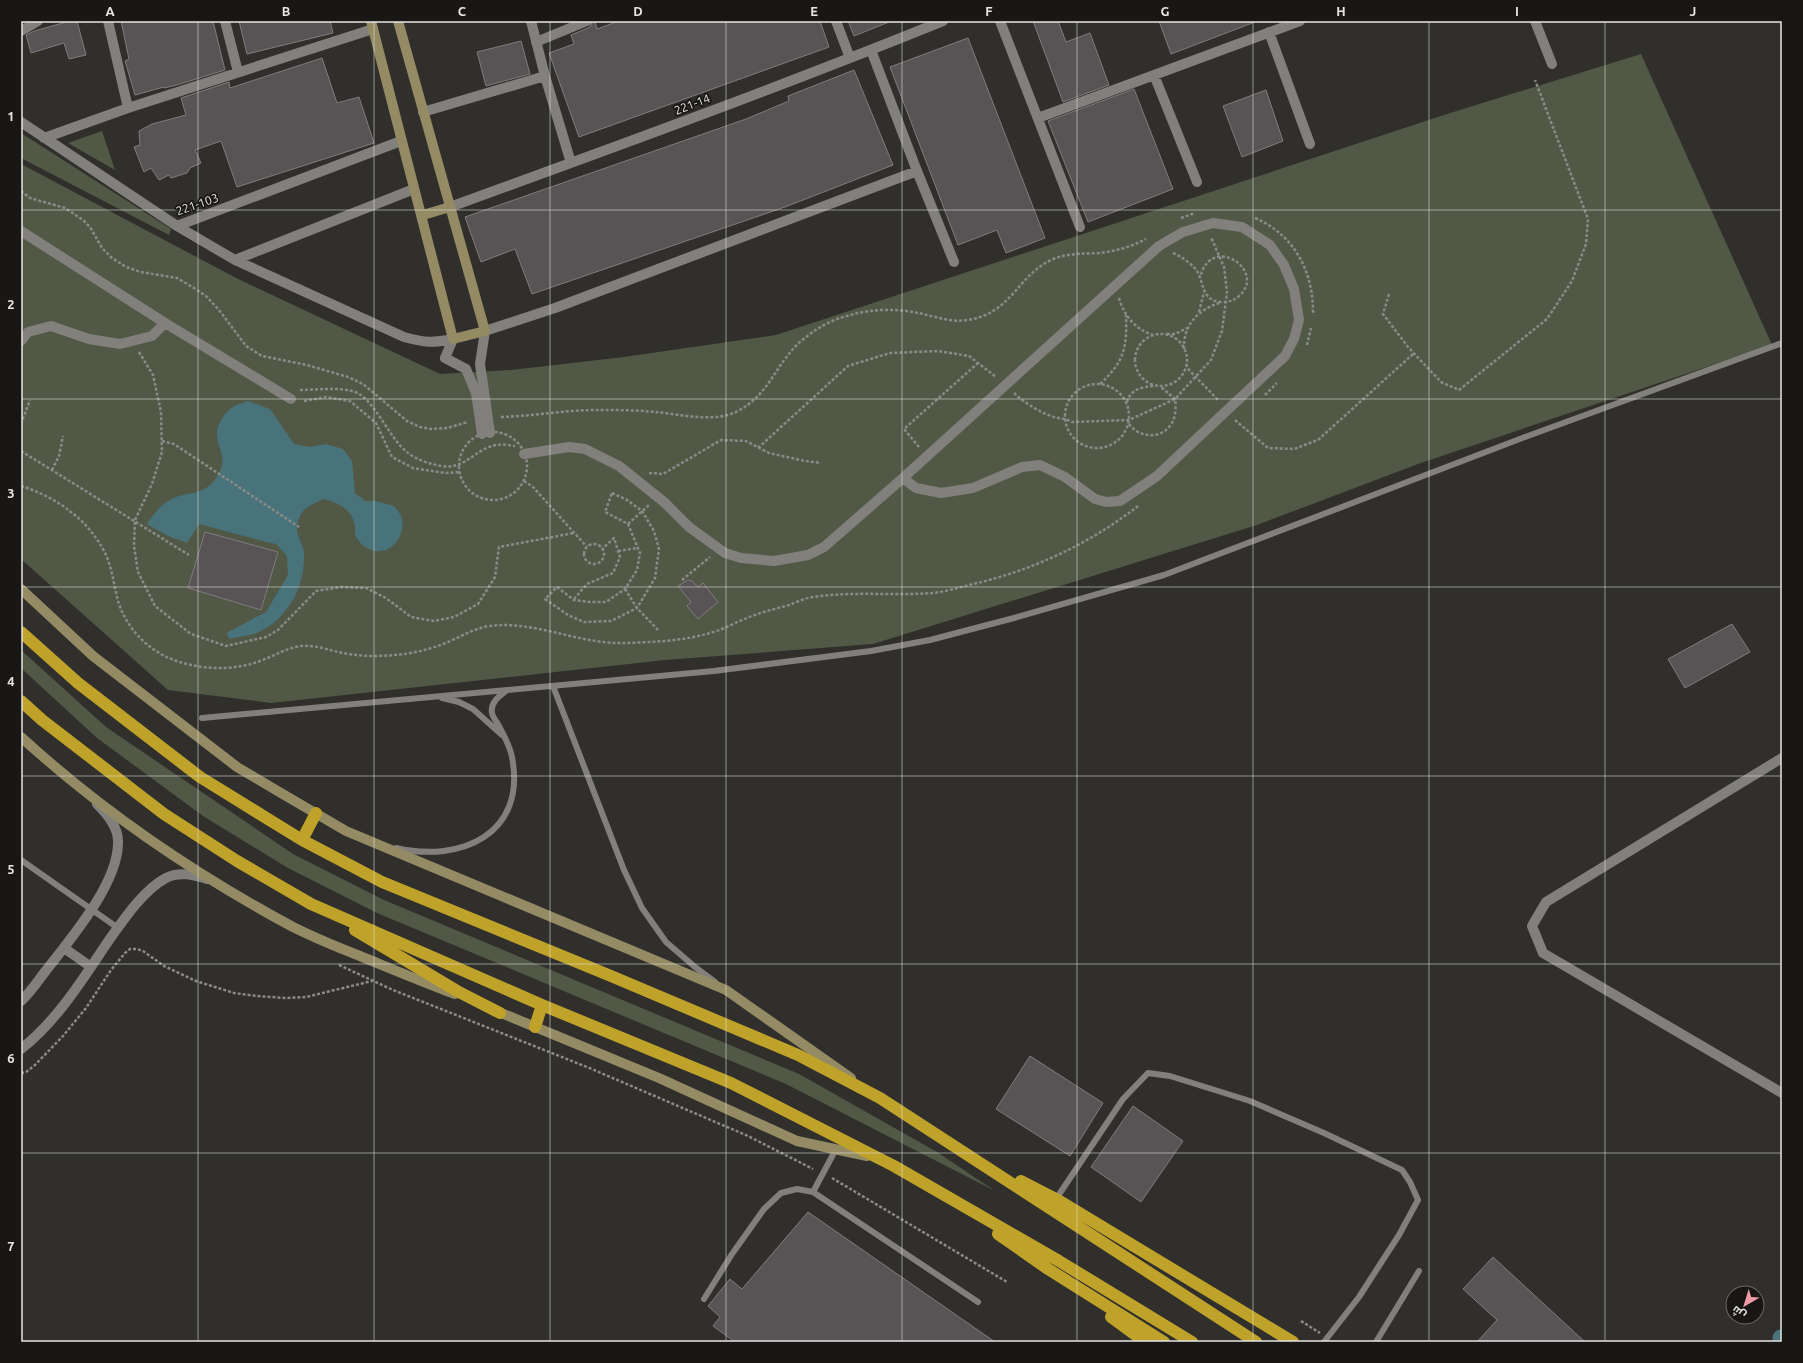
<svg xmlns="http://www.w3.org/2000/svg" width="1803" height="1363" font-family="Ubuntu,Cairo,sans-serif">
	<rect width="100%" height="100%" fill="#302f2c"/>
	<!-- green -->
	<path fill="#515946" d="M 1641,54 L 1772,345 L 1418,464 L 1257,525 L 873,644 L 665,660 L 271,703 L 168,690 L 21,559 L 21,164 L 238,279 L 440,374 L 511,370 L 624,357 L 776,335 L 1447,114 Z
		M 102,131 L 115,170 L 68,143 Z
		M 21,133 L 171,229 L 169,235 L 21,158 Z
		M 21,650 L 106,727 L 293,854 L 384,900 L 799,1074 L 937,1152 L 995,1191 L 786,1084 L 377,913 L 288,868 L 203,816 L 97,738 L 21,668 Z"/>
	<!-- water -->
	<path fill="#48737a" d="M 248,401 L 270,409 L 294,444 L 310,447 L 326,444 L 343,449 L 352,461 L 355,493 L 365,501 L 375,501 L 394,506 C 397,510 401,514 402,519 C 406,540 385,560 365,547 C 361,545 358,539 355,535 C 357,513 343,504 324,499 C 315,503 304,507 300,516 C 291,535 304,541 304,554 C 305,587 288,619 257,633 C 249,636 238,637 230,639 L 226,633 L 266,612 L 288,575 L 287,556 L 276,544 L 266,542 L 199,524 L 187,543 L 168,536 L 147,524 C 153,515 159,507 168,501 C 185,490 203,498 216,478 C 229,459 219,454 217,435 C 216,425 225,412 233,407 C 237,404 243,403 248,401 Z"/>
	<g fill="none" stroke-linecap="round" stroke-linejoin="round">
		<!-- canal -->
		<path stroke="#48737a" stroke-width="17" d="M 1781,1338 L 1782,1339"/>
	</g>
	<!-- building -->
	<path fill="#585456" stroke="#807c7d" d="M 70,21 L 77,21 L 86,55 L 69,59 L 64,43 L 31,53 L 26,35 L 34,31 Z
		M 121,21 L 213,21 L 225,70 L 177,85 L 164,88 L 164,87 L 135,95 L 125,61 L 129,59 Z
		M 239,21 L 330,21 L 333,33 L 247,54 Z
		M 593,21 L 595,21 L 597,29 L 619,21 L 820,21 L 829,47 L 579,137 L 549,53 L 574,44 L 571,35 L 590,27 Z
		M 848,21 L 889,21 L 889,22 L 854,36 Z
		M 1033,21 L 1058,21 L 1066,42 L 1090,33 L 1109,85 L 1063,102 Z
		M 1159,21 L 1255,21 L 1255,22 L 1171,54 Z
		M 968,38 L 1045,238 L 1006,253 L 997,230 L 958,245 L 890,67 Z
		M 521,41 L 530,74 L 486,86 L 477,52 Z
		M 322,58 L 337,103 L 359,97 L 374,143 L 237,187 L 221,141 L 195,150 L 201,163 L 190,168 L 187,173 L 171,178 L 169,175 L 159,180 L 151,168 L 144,172 L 134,147 L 140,145 L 139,131 L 152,124 L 186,115 L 181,98 L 229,82 L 230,88 Z
		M 854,70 L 893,165 L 785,207 L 532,294 L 515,249 L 481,262 L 465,217 L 746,119 L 789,101 L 788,96 Z
		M 1134,89 L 1173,189 L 1088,222 L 1048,121 Z
		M 1266,90 L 1283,141 L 1242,157 L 1223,106 Z
		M 205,532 L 278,552 L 261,610 L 188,588 Z
		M 688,580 L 692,581 L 698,587 L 703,583 L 718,602 L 698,619 L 687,606 L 691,602 L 678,586 Z
		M 1732,624 L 1750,652 L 1685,688 L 1668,659 Z
		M 1030,1056 L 1103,1103 L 1070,1156 L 996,1109 Z
		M 1133,1106 L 1183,1141 L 1141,1202 L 1091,1167 Z
		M 808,1212 L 995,1342 L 735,1342 L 713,1326 L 720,1317 L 708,1306 L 730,1279 L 742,1289 Z
		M 1493,1257 L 1585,1342 L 1477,1342 L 1497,1320 L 1463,1289 Z"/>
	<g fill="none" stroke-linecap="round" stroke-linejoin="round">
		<!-- path -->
		<path stroke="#8b8a88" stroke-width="2.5" stroke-dasharray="3 2" stroke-linecap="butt" d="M 21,191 L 30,198 L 65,208 L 83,220 L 90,227 L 102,248 L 112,258 L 126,267 L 141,272 L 177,278 L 194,288 L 206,296 L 219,310 L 246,346 L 262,356 L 307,365 L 348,377 L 363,384 L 407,421 L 420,427 L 431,429 L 447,428 L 468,422
			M 1181,218 L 1195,213
			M 1255,218 C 1295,235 1314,273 1313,315
			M 1173,253 C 1182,257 1191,263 1197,271 C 1204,283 1202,301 1221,302 C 1228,302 1233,301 1238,297 C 1269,272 1211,231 1200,278
			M 1389,294 L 1383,314 L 1408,347 L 1441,382 L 1459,390 L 1547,319 L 1572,281 L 1586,244 L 1588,219 L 1535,80
			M 1119,298 C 1124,316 1135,329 1153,335
			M 1199,312 L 1204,292
			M 1167,334 L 1175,334 L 1187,328
			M1135 360a26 26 0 1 1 52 0a26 26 0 1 1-52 0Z
			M 1307,345 L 1311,328
			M 1184,349 C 1183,325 1198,310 1219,303
			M 139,352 L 153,375 L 161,412 L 162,452 L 152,484 L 135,520 L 134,546 L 138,572 L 155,606 L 191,634 L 226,646 L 266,637 L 278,630 L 316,591 L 341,587 L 366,588 L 386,598 L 411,617 L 434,621 L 454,617 L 478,604 L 495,577 L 499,547 L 574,533
			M 1186,364 L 1189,370 L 1219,401
			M1065 416a32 32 0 1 1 64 0a32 32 0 1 1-64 0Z
			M 1100,384 C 1125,361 1127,347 1126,315
			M 300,390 C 316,390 335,387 352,391 C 373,395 389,439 408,453 C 417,460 430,464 441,466 C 466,470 474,449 496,445 C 502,444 509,445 515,446
			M 1014,393 C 1025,403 1038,411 1051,416 C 1059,419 1065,418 1072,422 L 1129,420 L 1175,399 L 1211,360 L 1222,331 L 1227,292 L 1224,267 L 1211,237
			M 1265,395 L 1277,383
			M 304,401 L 326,397 L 350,401 L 376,423 L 392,457 L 413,468 L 446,473 L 459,472
			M 1127,402 C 1131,389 1141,387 1154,386
			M 501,417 C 533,416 565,410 597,410 C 616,410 636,410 655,412 C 680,414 712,423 736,412 C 770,395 775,364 801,341 C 814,330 830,320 847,316 C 870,309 895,308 918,313 C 934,316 951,323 967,320 C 1012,314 1017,275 1053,259 C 1068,253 1083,254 1099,253 C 1116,251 1131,247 1146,239
			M 1235,420 L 1268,448 L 1294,449 L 1318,440 L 1413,354
			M 21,424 L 30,400
			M 1129,424 C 1139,438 1162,440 1172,423 C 1176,416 1176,406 1175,399 L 1161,387
			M459 466a34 34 0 1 1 68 0a34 34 0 1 1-68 0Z
			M 162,441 L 174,444 L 299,527
			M 919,447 L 904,429 L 978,363
			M 758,448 L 848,366 L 890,353 L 938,351 L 969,356 L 996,377
			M 21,451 L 189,555
			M 52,470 L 59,456 L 63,436
			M 649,473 L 663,474 L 721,440 L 746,441 L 769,453 L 805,461 L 821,463
			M 524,481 L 533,487 L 587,547
			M 21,486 C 57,497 90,521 106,555 C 113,571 114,588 119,604 C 128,630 149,651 174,660 C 200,670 234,671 260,661 C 274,656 286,648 301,646 C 314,645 326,649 338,652 C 355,656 376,657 394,655 C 411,654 427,650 443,644 C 459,638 472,629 489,626 C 536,620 579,645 626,643 C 654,642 685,641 713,632 C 725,629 736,622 747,618 C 761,612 775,609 789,605 C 797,602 805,598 813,597 C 853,591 893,596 932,593 C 944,592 957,588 969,585 C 1031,571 1088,545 1138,506
			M 612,493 L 627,500 L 642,511 L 654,531 L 659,549 L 655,578 L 637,608 L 611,621 L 584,622 L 568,615 L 545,599 L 557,587 L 574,600 L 590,602 L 606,602 L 625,589 L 637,570 L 640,553 L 628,524 L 605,512 Z
			M 628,524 L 649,505
			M584 554a10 10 0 1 1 20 0a10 10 0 1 1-20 0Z
			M 618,551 L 638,548
			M 682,580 L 710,557
			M 625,589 L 637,608 L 659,631
			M 574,599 L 587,584 L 613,573 L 620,557 L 614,538 L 602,549
			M 339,965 L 393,990 L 587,1067 L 748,1136 L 813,1169
			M 21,1073 L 26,1072 L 35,1065 L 63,1036 L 86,1008 L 111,970 L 125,953 L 130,949 L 137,949 L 143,951 L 164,966 L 196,981 L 234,993 L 257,996 L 285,998 L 306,997 L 372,981
			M 832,1178 L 1007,1282
			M 1301,1321 L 1320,1333"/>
		<!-- lane -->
		<path stroke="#82807d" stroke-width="6" d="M 553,686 L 624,870 L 642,908 L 666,942 L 695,967 L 715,982
			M 442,698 L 459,702 L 473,709 L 502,735
			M 202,718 L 714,671 L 871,651 L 930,640 L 1014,618 L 1164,575 L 1525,437 L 1782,343
			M 396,848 C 461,863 527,834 512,757 C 510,746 504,736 499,726 C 497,722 493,718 492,713 C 490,703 499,696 506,691
			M 21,860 L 118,928
			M 813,1192 L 836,1149
			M 1056,1199 L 1123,1099 L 1148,1073 L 1170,1076 L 1250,1101 L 1324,1133 L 1402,1170 L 1410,1182 L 1418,1200 L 1399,1235 L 1359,1297 L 1324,1342
			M 704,1299 L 732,1254 L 764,1209 L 781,1193 L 797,1189 L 813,1192 L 978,1302
			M 1376,1342 L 1419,1271"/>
		<!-- street -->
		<path stroke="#82807d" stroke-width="10" d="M 108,21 L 128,108
			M 225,21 L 238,72
			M 531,21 L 545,76 L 571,163
			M 836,21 L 850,58
			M 1000,21 L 1080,227
			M 1535,21 L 1552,64
			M 21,31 L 38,21
			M 1269,32 L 1310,144
			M 536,42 L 587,21
			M 871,50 L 917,171 L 954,262
			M 1154,75 L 1197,182
			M 423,112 L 545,76
			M 1038,118 L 1300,21
			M 21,122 L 177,226 L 401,141
			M 44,138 L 128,108 L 373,29
			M 450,207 C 615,147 780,87 943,21
			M 177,226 L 235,260 L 404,337 C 426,343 432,343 453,339
			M 21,231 L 165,323 L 291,399
			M 235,260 L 414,189
			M 453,339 L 445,358 L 466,369 L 476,393 L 482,434
			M 21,341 L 28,332 L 51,326 L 89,339 L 120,344 L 152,336 L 165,323
			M 490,433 L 480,364 L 485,331 L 555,308 L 917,171
			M 524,454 L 569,447 L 585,449 L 619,466 L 664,502 L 689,527 L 725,553 L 741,558 L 774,561 L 808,555 L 824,547 L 903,478 L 916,488 L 941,493 L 973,488 L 1022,467 L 1040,465 L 1065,477 L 1095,499 L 1106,502 L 1120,501 L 1157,476 L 1285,356 L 1294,339 L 1299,320 L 1294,289 L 1284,265 L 1270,245 L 1242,227 L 1213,223 L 1183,232 L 1159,246 L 903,478
			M 1782,758 L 1546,902 L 1532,926 L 1543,953 L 1782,1093
			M 64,948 L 91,967
			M 21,1001 C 31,992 39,979 48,968 C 73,936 117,884 118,844 C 119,828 108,815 97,804
			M 21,1049 C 57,1021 82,980 107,943 C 122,922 143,890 166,878 C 179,871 194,875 207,879"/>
		<!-- secondary -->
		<path stroke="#948a64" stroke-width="10" d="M 371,21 L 453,339 L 485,331 L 398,21
			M 423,215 L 450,207
			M 21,589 L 93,656 L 237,767 L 281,793 L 346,831 L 726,990 L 851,1078
			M 21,737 C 102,811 196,875 293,927 C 315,938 337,947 360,956 C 392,969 423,982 455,994
			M 494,1010 L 659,1078 L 797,1141 L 867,1156"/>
		<!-- highway -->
		<path stroke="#bfa229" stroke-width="12" d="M 21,632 L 78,683 L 200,777 L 302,840 L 382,882 L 611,976 L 798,1055 L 880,1098 L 1256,1342
			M 21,701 L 42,720 L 164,814 L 237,861 L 311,904 L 542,1005 L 731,1083 L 894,1166 L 1059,1261 L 1192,1342
			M 302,840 L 316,813
			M 355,930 L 457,991 L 500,1013
			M 535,1027 L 542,1005
			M 1021,1181 L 1056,1199 L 1293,1342
			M 998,1234 L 1048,1269 L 1164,1342
			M 1111,1317 L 1145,1342"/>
	</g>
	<!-- grid -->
	<path fill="none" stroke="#e7e6e4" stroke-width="1" stroke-opacity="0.55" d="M 198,21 L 198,1342M 374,21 L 374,1342M 550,21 L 550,1342M 726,21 L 726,1342M 902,21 L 902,1342M 1077,21 L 1077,1342M 1253,21 L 1253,1342M 1429,21 L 1429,1342M 1605,21 L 1605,1342M 21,210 L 1782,210M 21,399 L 1782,399M 21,587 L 1782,587M 21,776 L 1782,776M 21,964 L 1782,964M 21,1153 L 1782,1153"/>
	<g text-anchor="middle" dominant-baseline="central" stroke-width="3.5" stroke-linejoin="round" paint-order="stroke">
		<!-- street labels -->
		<g font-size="12" fill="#e7e6e4" stroke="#181716">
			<text transform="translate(692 104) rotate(-21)">221-14</text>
			<text transform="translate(197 204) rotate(-19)">221-103</text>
		</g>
	</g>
	<!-- border -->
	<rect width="1803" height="1363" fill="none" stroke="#181716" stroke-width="44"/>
	<!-- north arrow -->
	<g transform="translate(1745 1305) rotate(218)"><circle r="19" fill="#181716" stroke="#6b6a68"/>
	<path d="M0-3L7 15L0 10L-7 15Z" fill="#f39aa8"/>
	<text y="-6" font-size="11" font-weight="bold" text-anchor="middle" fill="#e7e6e4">ش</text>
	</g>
	<rect x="22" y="22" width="1759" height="1319" fill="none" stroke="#e7e6e4" stroke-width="1.5"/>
	<g font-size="13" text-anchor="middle" font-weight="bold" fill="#e7e6e4">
		<text x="110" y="16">A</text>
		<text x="286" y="16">B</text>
		<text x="462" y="16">C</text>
		<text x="638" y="16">D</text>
		<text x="814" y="16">E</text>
		<text x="989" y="16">F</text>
		<text x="1165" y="16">G</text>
		<text x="1341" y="16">H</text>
		<text x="1517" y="16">I</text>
		<text x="1693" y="16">J</text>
		<text x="11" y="121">1</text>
		<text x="11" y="309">2</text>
		<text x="11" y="498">3</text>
		<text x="11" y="686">4</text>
		<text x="11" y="874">5</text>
		<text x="11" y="1063">6</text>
		<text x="11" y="1251">7</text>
	</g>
</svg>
